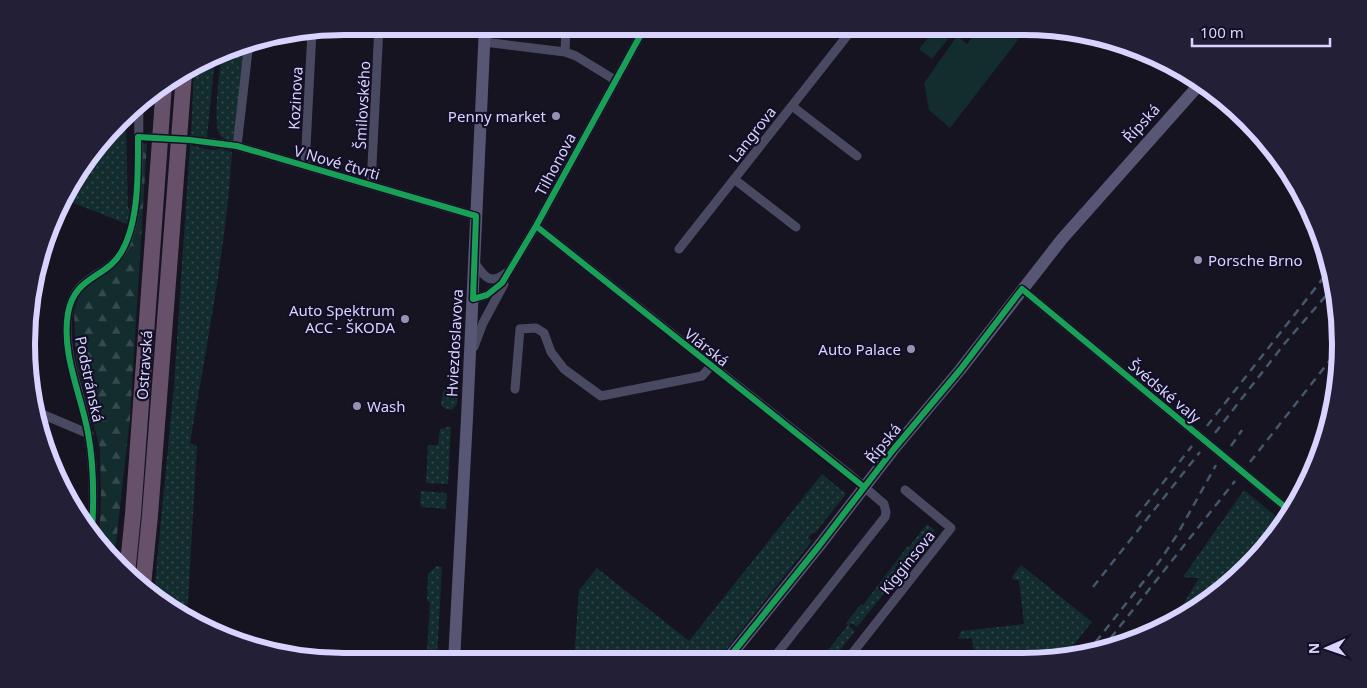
<svg xmlns="http://www.w3.org/2000/svg" width="1367" height="688" font-family="'Noto Sans',sans-serif">
	<defs>
		<pattern id="grass-dots" width="8" height="8" patternUnits="userSpaceOnUse" patternTransform="scale(1.25)"><rect width="8" height="8" fill="#132c2d"/><path d="M2 2h.1M6 6h.1" fill="none" stroke="#354a4c" stroke-width="1.8" stroke-linecap="round"/></pattern>
		<pattern id="forest-firs" width="22" height="20" patternUnits="userSpaceOnUse" patternTransform="scale(1.25)"><rect width="22" height="20" fill="#132c2d"/><path d="M5 1l3.5 6h-7zM16 11l3.5 6h-7z" fill="#354a4c"/></pattern>
	</defs>
	<rect width="100%" height="100%" fill="#161421"/>
	<!-- grass -->
	<path fill="url(#grass-dots)" d="M 493,26 L 547,26 L 547,35 L 493,28 Z
		M 246,42 L 233,143 C 229,141 223,139 220,135 C 212,124 220,69 222,54 L 242,43 Z
		M 215,57 L 207,137 L 191,136 L 194,69 Z
		M 127,117 L 126,129 L 128,208 L 131,209 L 127,224 L 66,200 L 80,168 Z
		M 190,145 L 211,150 L 221,149 L 232,152 C 226,250 206,347 190,443 L 197,446 L 187,617 L 154,593 L 174,385 Z
		M 459,377 L 457,404 L 452,410 L 446,409 L 441,405 C 441,391 447,384 459,377 Z
		M 451,426 L 448,484 L 426,483 L 428,445 L 438,445 L 440,429 Z
		M 822,474 L 846,494 L 815,533 L 813,532 L 808,538 L 812,541 L 718,660 L 574,660 L 579,590 L 597,568 L 689,641 Z
		M 1244,490 L 1284,523 L 1275,538 L 1216,596 L 1180,617 L 1176,613 L 1184,603 L 1199,578 L 1183,577 Z
		M 421,491 L 447,493 L 446,509 L 423,507 L 420,504 Z
		M 927,524 L 935,530 L 903,569 L 897,565 L 895,567 L 901,573 L 857,627 L 851,623 L 849,626 L 855,631 L 832,660 L 820,660 L 848,625 L 846,623 L 861,604 L 863,605 L 907,547 L 909,547 Z
		M 1021,565 L 1092,622 L 1062,659 L 975,659 L 972,638 L 958,639 L 961,631 L 1024,624 L 1019,580 L 1014,580 L 1012,577 Z
		M 436,566 L 442,567 L 437,658 L 427,653 L 430,602 L 427,601 L 428,574 Z"/>
	<!-- forest -->
	<path fill="url(#forest-firs)" d="M 147,143 L 130,418 L 114,561 L 99,540 L 101,498 L 100,448 L 76,361 L 74,311 L 82,288 L 117,265 L 133,235 L 143,144 Z"/>
	<!-- park -->
	<path fill="#132c2d" d="M 980,27 L 1028,27 L 950,128 L 929,110 L 924,83 L 957,36 L 967,44 Z
		M 935,29 L 948,39 L 932,59 L 919,49 Z"/>
	<g fill="none" stroke-linecap="round" stroke-linejoin="round">
		<!-- street-tunnel -->
		<path stroke="#333142" stroke-width="9" stroke-dasharray="9 4.5" stroke-linecap="butt" d="M 148,137 L 182,140"/>
		<!-- street -->
		<path stroke="#4a4962" stroke-width="9" d="M 484,42 L 565,52 L 576,56 L 615,80
			M 565,52 L 566,26
			M 792,106 L 857,156
			M 190,140 L 237,146 L 476,216
			M 237,146 L 249,42
			M 305,166 L 312,31
			M 734,179 L 796,227
			M 371,185 L 379,26
			M 536,226 L 848,473 L 884,504 L 886,512 L 885,517 L 772,660
			M 679,249 L 854,27
			M 474,262 C 484,276 489,286 506,273
			M 1022,289 L 1291,512
			M 473,299 L 487,295 L 502,283 L 536,226 L 645,27
			M 474,347 L 483,323 L 504,284
			M 515,389 L 520,329 L 536,328 L 544,333 L 551,352 L 564,369 L 601,396 L 702,376 L 711,366
			M 37,412 L 89,434
			M 92,531 C 94,499 94,465 88,433 C 82,394 62,354 68,314 C 74,274 106,279 123,250 C 142,217 138,143 139,104
			M 847,660 L 951,528 L 905,490"/>
		<!-- secondary -->
		<path stroke="#575674" stroke-width="12" d="M 727,660 L 819,546 L 893,450 L 960,370 L 1062,239 L 1198,86
			M 454,661 L 467,418 L 485,26"/>
		<!-- highway -->
		<path stroke="#67516a" stroke-width="16" d="M 127,574 L 133,514 L 164,85
			M 143,586 L 150,515 L 184,74"/>
		<!-- rail -->
		<path stroke="#43596b" stroke-width="2.5" stroke-dasharray="8 6" stroke-linecap="butt" d="M 1207,426 L 1328,272
			M 1215,433 L 1285,343 L 1330,291
			M 1231,446 L 1242,430
			M 1250,462 L 1338,350
			M 1136,517 L 1192,446
			M 1093,587 L 1200,452
			M 1102,649 L 1235,481
			M 1087,653 L 1159,562 L 1177,535 L 1216,465"/>
		<defs>
			<path id="cycleway" d="M 536,226 L 864,487
				M 92,531 C 94,499 94,465 88,433 C 81,394 61,354 68,313 C 75,274 108,279 123,249 C 139,219 138,171 138,137 L 190,140 L 237,146 L 476,216 L 473,299 L 487,295 L 502,283 L 536,226 L 645,27
				M 727,660 L 819,546 L 893,450 L 960,370 L 1022,289 L 1291,512"/>
		</defs>
		<!-- cycleway casing -->
		<use href="#cycleway" stroke="#130f26" stroke-width="9"/>
		<!-- cycleway -->
		<use href="#cycleway" stroke="#1a9f57" stroke-width="6"/>
	</g>
	<!-- markers -->
	<g fill="#9591b1" stroke="#130f26" stroke-width="2">
		<circle cx="556" cy="116" r="5"/>
		<circle cx="1198" cy="260" r="5"/>
		<circle cx="405" cy="319" r="5"/>
		<circle cx="911" cy="349" r="5"/>
		<circle cx="357" cy="406" r="5"/>
	</g>
	<g text-anchor="middle" dominant-baseline="central" stroke-width="4.5" stroke-linejoin="round" paint-order="stroke">
		<!-- street labels -->
		<g font-size="15" fill="#d9d4ff" stroke="#130f26">
			<text transform="translate(295 98) rotate(-87)">Kozinova</text>
			<text transform="translate(362 105) rotate(-87)">Šmilovského</text>
			<text transform="translate(1141 123) rotate(-48)">Řípská</text>
			<text transform="translate(752 134) rotate(-52)">Langrova</text>
			<text transform="translate(337 162) rotate(16)">V Nové čtvrti</text>
			<text transform="translate(555 164) rotate(-62)">Tilhonova</text>
			<text transform="translate(454 343) rotate(-87)">Hviezdoslavova</text>
			<text transform="translate(707 347) rotate(38)">Vlárská</text>
			<text transform="translate(144 365) rotate(-86)">Ostravská</text>
			<text transform="translate(90 379) rotate(78)">Podstránská</text>
			<text transform="translate(1165 391) rotate(40)">Švédské valy</text>
			<text transform="translate(883 443) rotate(-51)">Řípská</text>
			<text transform="translate(907 562) rotate(-51)">Kigginsova</text>
		</g>
		<!-- poi labels -->
		<g font-size="15" fill="#d9d4ff" stroke="#130f26" text-anchor="end">
			<text x="546" y="116">Penny market</text>
			<text x="1208" y="260" text-anchor="start">Porsche Brno</text>
			<text x="395" y="310">Auto Spektrum<tspan x="395" dy="17">ACC - ŠKODA</tspan></text>
			<text x="901" y="349">Auto Palace</text>
			<text x="367" y="406" text-anchor="start">Wash</text>
		</g>
	</g>
	<!-- crop -->
	<path d="M0 0H1367V688H0ZM344 35H1023A309 309 0 0 1 1332 344V344A309 309 0 0 1 1023 653H344A309 309 0 0 1 35 344V344A309 309 0 0 1 344 35Z" fill="#231f37" fill-rule="evenodd"/>
	<path fill="none" stroke="#d9d4ff" stroke-width="6" d="M344 35H1023A309 309 0 0 1 1332 344V344A309 309 0 0 1 1023 653H344A309 309 0 0 1 35 344V344A309 309 0 0 1 344 35Z"/>
	<!-- north arrow -->
	<g transform="translate(1327 648) rotate(268)" stroke="#130f26" stroke-width="4" paint-order="stroke">
	<path d="M0-4L9 19L0 12L-9 19Z" fill="#d9d4ff"/>
	<text y="-8" font-size="14" font-weight="bold" text-anchor="middle" fill="#d9d4ff">N</text>
	</g>
	<!-- scale -->
	<path d="M1192 38v8h138v-8" fill="none" stroke="#d9d4ff" stroke-width="2.5"/>
	<text x="1200" y="38" font-size="15" fill="#d9d4ff" stroke="#130f26" stroke-width="4" paint-order="stroke">100 m</text>
</svg>
